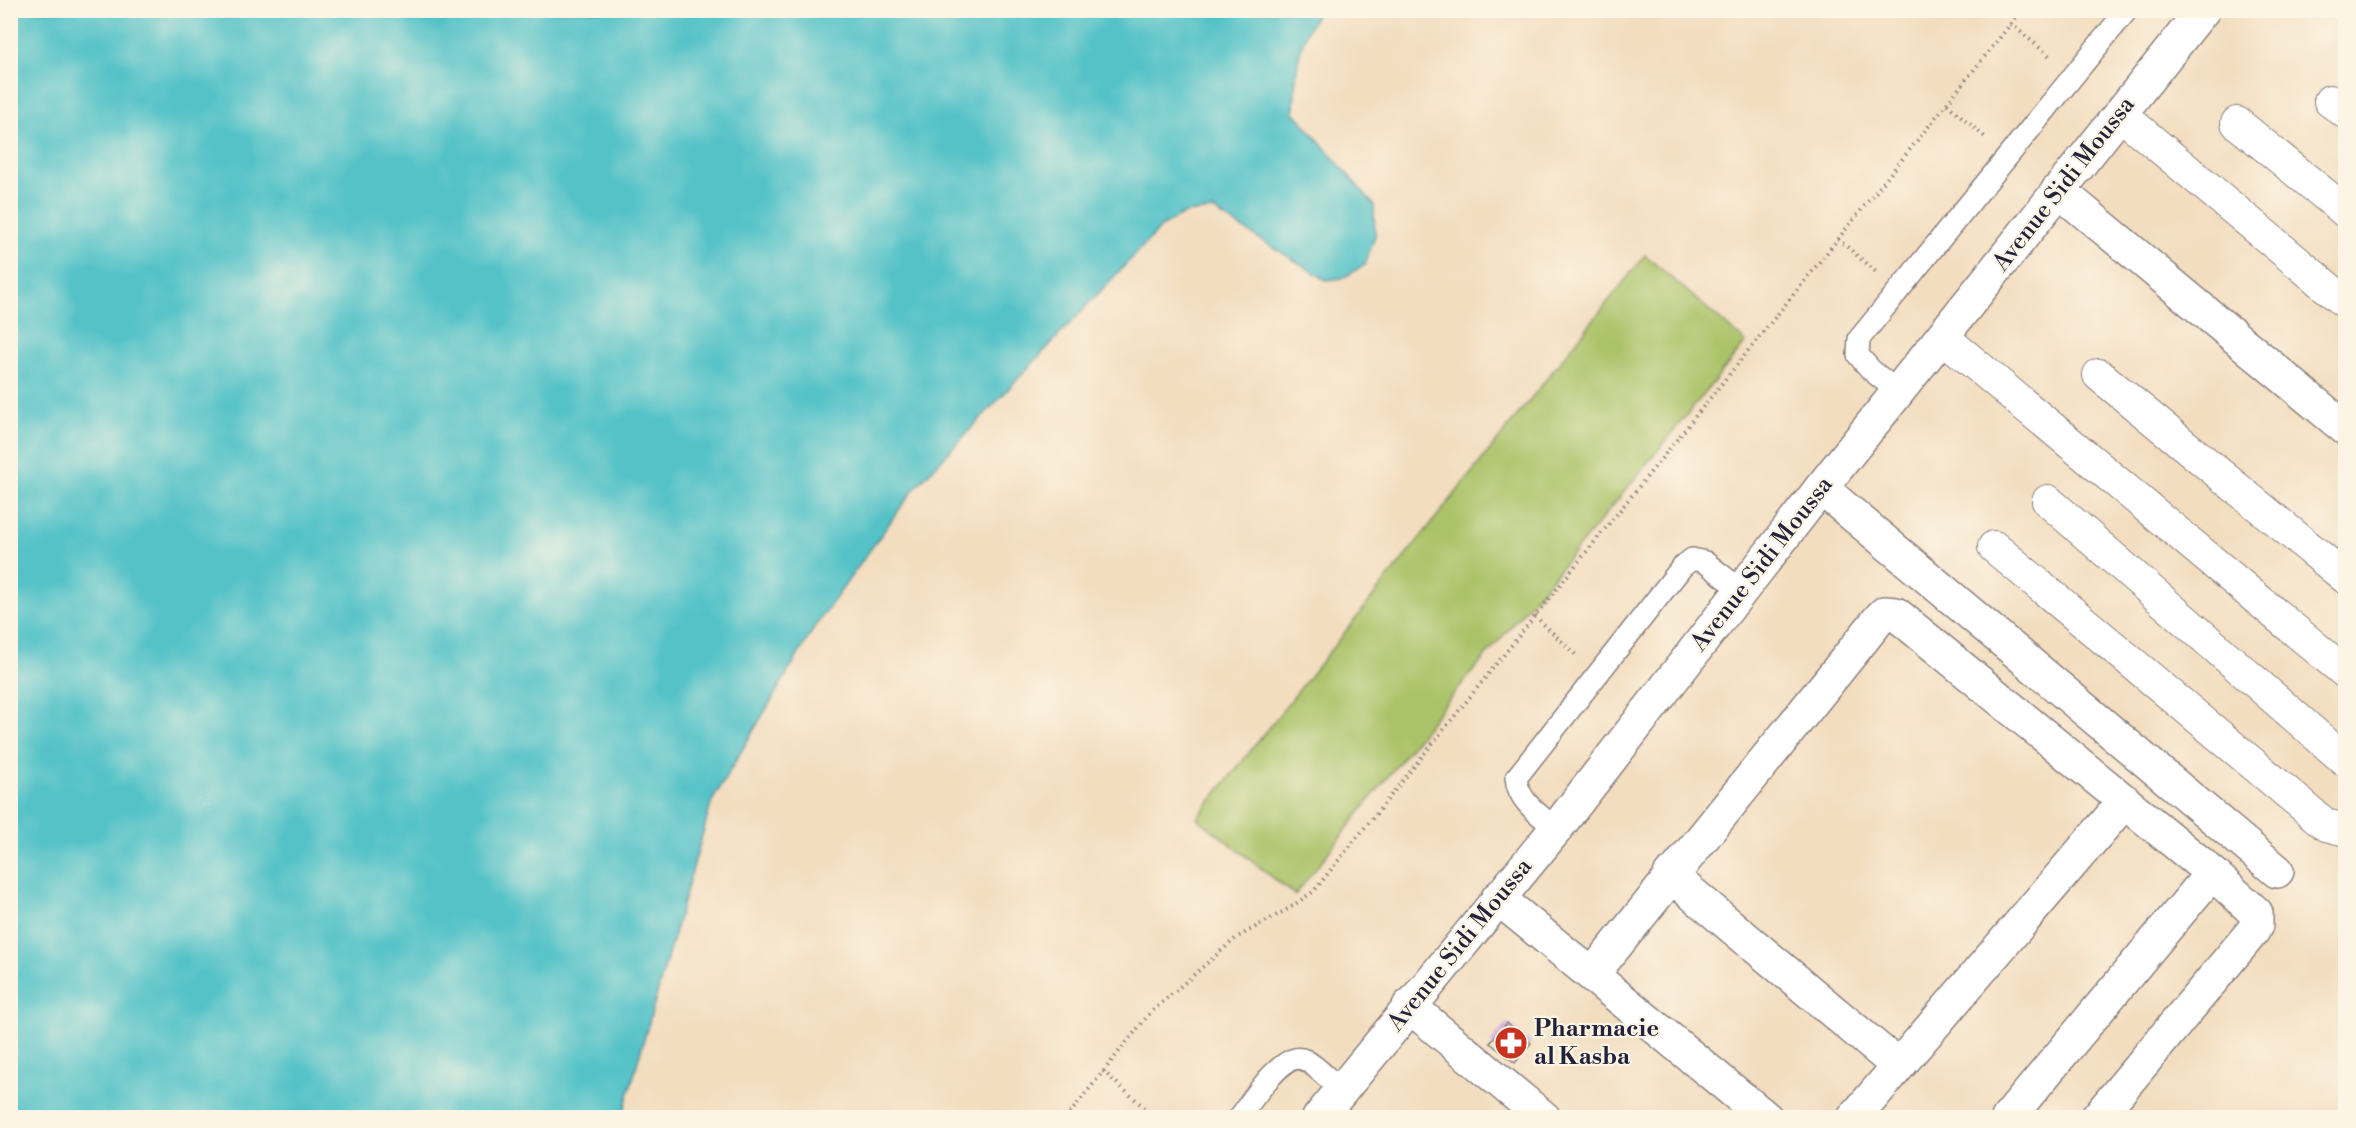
<svg xmlns="http://www.w3.org/2000/svg" width="2356" height="1128" font-family="'Libre Bodoni',serif">
	<rect width="100%" height="100%" fill="#fcf5e5"/>
	<filter id="ink" filterUnits="userSpaceOnUse"><feTurbulence type="fractalNoise" baseFrequency=".0167" numOctaves="2"/><feDisplacementMap in="SourceGraphic" scale="12" xChannelSelector="R" yChannelSelector="G"/><feConvolveMatrix kernelMatrix="1 2 1 2 8 2 1 2 1" color-interpolation-filters="sRGB"/></filter>
	<filter id="wash" filterUnits="userSpaceOnUse"><feTurbulence type="fractalNoise" baseFrequency=".008" numOctaves="4" result="noise"/><feDisplacementMap in="SourceGraphic" scale="24" xChannelSelector="R" yChannelSelector="G"/><feGaussianBlur stdDeviation="1.35" result="paint"/><feColorMatrix in="noise" values="0 0 0 0 0 0 0 0 0 0 0 0 0 0 0 0 0 1.4 0 .05"/><feComposite in="paint" operator="in"/></filter>
	<g filter="url(#wash)">
		<rect width="100%" height="100%" fill="#f3ddbf"/>
		<!-- grass -->
		<path fill="#aac268" stroke="#667252" stroke-width="1.5" d="M 1645,255 L 1746,342 L 1597,525 L 1445,704 L 1295,895 L 1197,818 Z"/>
		<!-- water -->
		<path fill="#54c2c8" stroke="#3b7282" stroke-width="1.5" d="M 10,11 L 1319,11 C 1297,40 1295,76 1294,112 L 1374,205 L 1375,236 L 1365,265 L 1343,278 L 1326,280 L 1213,210 L 1185,213 L 1162,226 L 914,489 L 814,628 L 712,801 L 622,1117 L 11,1117 Z"/>
		<g id="blocks">
			<!-- building -->
			<path fill="#c49add" d="M 1507,1023 L 1531,1043 L 1515,1063 L 1490,1043 Z"/>
		</g>
	</g>
	<g filter="url(#ink)">
		<use href="#blocks" fill-opacity="0" stroke="#8a807d" stroke-width="1.5"/>
		<g fill="none" stroke-linecap="round" stroke-linejoin="round">
			<defs>
				<path id="service" d="M 1898,392 L 1871,370 L 1858,355 L 1859,339 L 2127,10
					M 1556,829 C 1539,814 1518,801 1516,778 L 1682,567 L 1692,559 L 1705,562 L 1741,590
					M 1239,1118 C 1251,1102 1284,1049 1305,1060 C 1318,1067 1330,1081 1341,1090"/>
				<path id="pedestrian" d="M 2330,101 L 2346,113
					M 2120,114 L 2346,303
					M 2237,123 L 2346,212
					M 1944,338 L 2346,673
					M 2099,375 L 2346,578
					M 2048,501 L 2346,761
					M 1994,547 L 2326,825 L 2346,830"/>
				<path id="minor" d="M 2058,190 L 2346,429
					M 1821,488 L 2277,871
					M 1670,875 L 1897,1065
					M 1498,898 L 1766,1118
					M 1592,975 L 1879,619 L 1885,613 L 1896,614 L 2212,873 L 2256,913 L 2256,925 L 2253,931 L 2097,1118
					M 1409,1006 L 1544,1118
					M 1854,1118 L 2125,801
					M 2008,1118 L 2212,873"/>
				<path id="tertiary" d="M 1319,1118 L 1556,829 L 1821,488 L 2203,10"/>
			</defs>
			<!-- service casing -->
			<use href="#service" stroke="#8a807d" stroke-width="24"/>
			<!-- pedestrian casing -->
			<use href="#pedestrian" stroke="#8a807d" stroke-width="34"/>
			<!-- minor casing -->
			<use href="#minor" stroke="#8a807d" stroke-width="36"/>
			<!-- tertiary casing -->
			<use href="#tertiary" stroke="#8a807d" stroke-width="36"/>
			<!-- path -->
			<path stroke="#8a807d" stroke-width="4" stroke-dasharray="1.5 4.5" stroke-linecap="butt" d="M 2011,24 L 2052,58
				M 1947,104 L 1987,139
				M 1838,239 L 1876,272
				M 1535,616 L 1576,655
				M 1103,1071 L 1156,1118
				M 1066,1118 L 1150,1013 L 1236,938 L 1288,909 L 1314,891 L 2022,10"/>
			<!-- service -->
			<use href="#service" stroke="#fff" stroke-width="21"/>
			<!-- pedestrian -->
			<use href="#pedestrian" stroke="#fff" stroke-width="32"/>
			<!-- minor -->
			<use href="#minor" stroke="#fff" stroke-width="33"/>
			<!-- tertiary -->
			<use href="#tertiary" stroke="#fff" stroke-width="33"/>
		</g>
	</g>
	<!-- icons -->
	<defs>
		<symbol id="pharmacy-disc" viewBox="-11 -11 22 22"><circle r="9.5" fill="#c8321e" stroke="#fcf5e5"/><path d="M-2-6h4v4h4v4h-4v4h-4v-4h-4v-4h4Z" fill="#fff"/></symbol>
	</defs>
	<g fill-rule="evenodd">
		<use href="#pharmacy-disc" x="1492" y="1024" width="38" height="38"/>
	</g>
	<g text-anchor="middle" dominant-baseline="central" stroke-width="4.5" stroke-linejoin="round" paint-order="stroke">
		<!-- street labels -->
		<g font-size="24" fill="#22223b" stroke="#fcf5e5">
			<text transform="translate(2064 184) rotate(-52)">Avenue Sidi Moussa</text>
			<text transform="translate(1762 564) rotate(-52)">Avenue Sidi Moussa</text>
			<text transform="translate(1460 945) rotate(-51)">Avenue Sidi Moussa</text>
		</g>
		<!-- poi labels -->
		<g font-size="24" font-weight="bold" fill="#22223b" stroke="#fcf5e5" text-anchor="start">
			<text x="1534" y="1029">Pharmacie<tspan x="1534" dy="28">al Kasba</tspan></text>
		</g>
	</g>
	<!-- margin -->
	<rect width="2356" height="1128" fill="none" stroke="#fcf5e5" stroke-width="36"/>
</svg>
